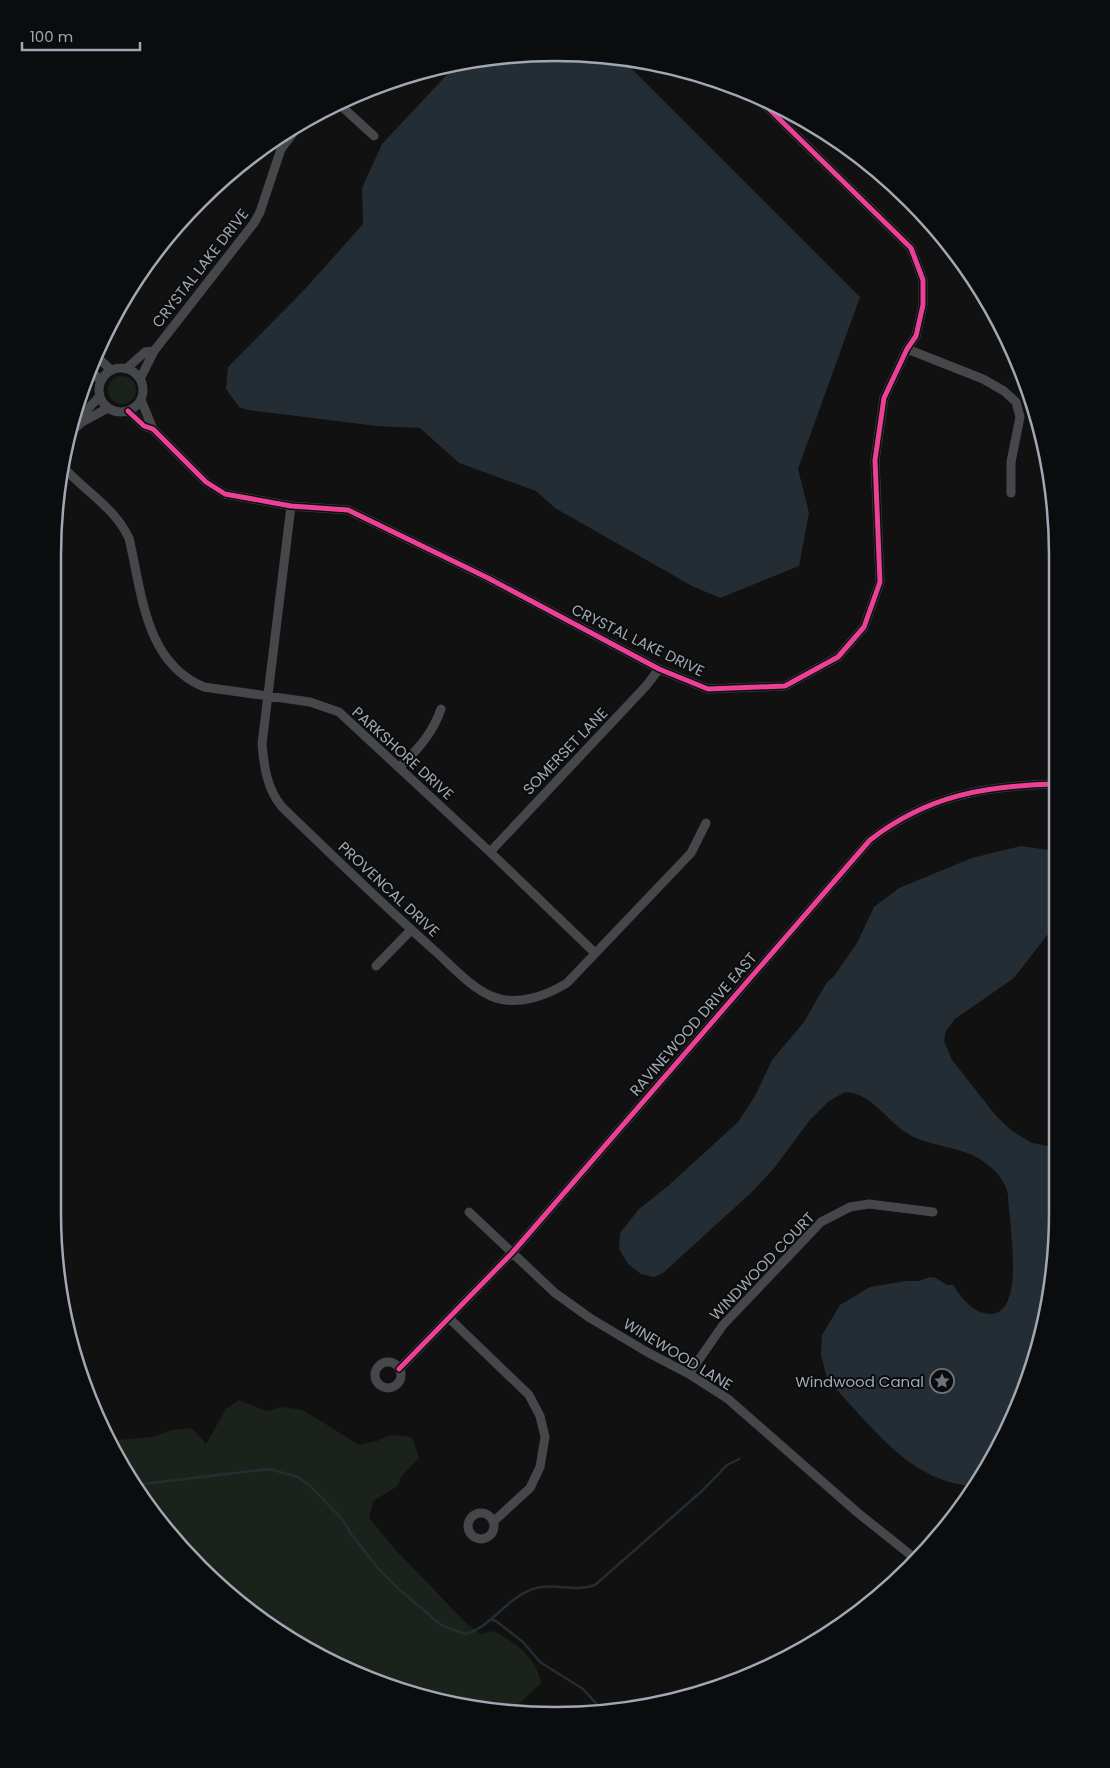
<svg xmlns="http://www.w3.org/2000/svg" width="1110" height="1768" font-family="Poppins,sans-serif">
	<rect width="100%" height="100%" fill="#111"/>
	<!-- green -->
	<path fill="#1b221b" d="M108 390a14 14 0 1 1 28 0a14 14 0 1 1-28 0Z
		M 239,1400 L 267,1411 L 282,1407 L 303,1410 L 359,1445 L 377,1441 L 391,1435 L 412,1437 L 419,1458 L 401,1477 L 398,1486 L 373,1501 L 369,1518 L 394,1548 L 468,1625 L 481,1634 L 493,1631 C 514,1641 537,1658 541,1683 L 510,1713 L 489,1711 L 394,1689 L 332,1664 L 249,1612 L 156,1519 L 108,1441 L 152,1437 L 172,1430 L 192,1428 L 206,1444 L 226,1409 Z"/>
	<!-- water -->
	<path fill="#242d33" d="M 588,54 L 622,59 L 860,297 L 798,469 L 809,513 L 799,566 L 720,598 L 692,586 L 555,508 L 536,491 L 459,463 L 420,428 L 377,426 L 248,410 L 239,407 L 226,389 L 228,367 L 305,289 L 363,224 L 362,188 L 382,144 L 457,64 L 489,57 Z
		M 1021,846 L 1055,851 L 1055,925 L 1014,978 L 955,1019 L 946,1031 L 944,1041 L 952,1060 L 997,1117 L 1012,1131 L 1032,1143 L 1054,1147 L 1053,1278 L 1030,1356 L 1031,1361 L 1019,1405 L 971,1486 C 908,1480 873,1427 832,1385 L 827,1378 L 821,1355 L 822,1335 L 840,1305 L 870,1287 L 906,1281 L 919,1281 L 930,1277 L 936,1278 L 947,1285 L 953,1285 C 962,1298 973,1314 991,1314 C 1027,1313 1008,1217 1008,1195 C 1006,1182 995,1169 984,1162 C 962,1145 928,1148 905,1132 C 886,1119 871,1093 845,1092 L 829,1101 L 809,1121 L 775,1167 L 754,1190 L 663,1273 L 654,1277 L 641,1274 L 628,1264 L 619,1249 L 620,1233 L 639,1209 L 668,1186 L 738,1122 L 755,1096 L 772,1060 L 804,1022 L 827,982 L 834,976 L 857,943 L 874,907 L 899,888 L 972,858 Z"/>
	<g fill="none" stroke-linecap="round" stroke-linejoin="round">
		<!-- stream -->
		<path stroke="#242d33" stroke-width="2.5" d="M 135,1485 L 269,1469 L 298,1477 L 308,1484 L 344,1521 L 351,1534 L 376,1566 L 400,1590 L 441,1625 L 465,1634 C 488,1630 506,1598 533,1589 C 553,1582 575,1593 595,1585 L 703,1490 L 727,1465 L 739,1459
			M 492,1620 L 496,1621 L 523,1642 L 540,1662 L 583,1689 L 604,1712"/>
		<!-- street -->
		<path stroke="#45474a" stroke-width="9" d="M 339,104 L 374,136
			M 907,349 L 983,379 L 1004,391 L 1016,402 L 1020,417 L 1011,462 L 1011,493
			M 95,355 L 111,370
			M99 390a22 22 0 1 1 44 0a22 22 0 1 1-44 0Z
			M 89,369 L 101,381
			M 126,369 L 145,352 L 154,351
			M 140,379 L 154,351 L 254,223 L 260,212 L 281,149 L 303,120
			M 141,400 L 153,429
			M 128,411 L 144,426 L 153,429 L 206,482 L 225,494 L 291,506 L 348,510 L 488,578 L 659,669 L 708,689 L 785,686 L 838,657 L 864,627 L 880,582 L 875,460 L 884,398 L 907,349 L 916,336 L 923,305 L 923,280 L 911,248 L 757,97
			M 82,422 L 82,415 L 100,396
			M 72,431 L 82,422 L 108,408
			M 63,467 C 86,492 114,507 129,538 C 142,593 145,663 204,687 L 310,702 L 339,712 L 490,852 L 595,953
			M 291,506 L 262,744 C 264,767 267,789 282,807 C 333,856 383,905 435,951 C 452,966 470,987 491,996 C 516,1007 546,996 567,983 L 691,853 L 706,823
			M 400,767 C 418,749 433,733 441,709
			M 490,852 L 646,686 L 659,669
			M 376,966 L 411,930
			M 469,1212 L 555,1293 L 590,1318 L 647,1352 L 689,1374 L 728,1399 L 858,1513 L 917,1560
			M 450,1319 L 529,1395 L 540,1416 L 545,1437 L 540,1467 L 530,1488 L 493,1522
			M375 1375a13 13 0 1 1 26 0a13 13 0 1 1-26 0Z
			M 399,1369 L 512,1253 L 870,840 C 928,795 985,786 1055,784
			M 689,1374 L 723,1325 L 821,1222 L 850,1207 L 869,1204 L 933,1212
			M468 1526a13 13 0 1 1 26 0a13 13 0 1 1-26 0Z"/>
		<defs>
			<path id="cycleway" d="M 128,411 L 144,426 L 153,429 L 206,482 L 225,494 L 291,506 L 348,510 L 488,578 L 659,669 L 708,689 L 785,686 L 838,657 L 864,627 L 880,582 L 875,460 L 884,398 L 907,349 L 916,336 L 923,305 L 923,280 L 911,248 L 757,97
				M 399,1369 L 512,1253 L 870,840 C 928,795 985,786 1055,784"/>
		</defs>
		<!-- cycleway casing -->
		<use href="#cycleway" stroke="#0b0c0d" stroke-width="8"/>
		<!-- cycleway -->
		<use href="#cycleway" stroke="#ea4096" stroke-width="5"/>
	</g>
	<!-- icons -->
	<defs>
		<symbol id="sight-ring" viewBox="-11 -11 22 22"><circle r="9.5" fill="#0b0c0d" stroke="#6f737b" stroke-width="1.5"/><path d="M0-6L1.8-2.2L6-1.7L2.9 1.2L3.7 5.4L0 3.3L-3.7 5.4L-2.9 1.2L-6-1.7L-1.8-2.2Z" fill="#6f737b"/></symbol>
	</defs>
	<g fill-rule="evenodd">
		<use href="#sight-ring" x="928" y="1367" width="28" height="28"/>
	</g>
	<g text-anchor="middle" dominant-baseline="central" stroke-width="4" stroke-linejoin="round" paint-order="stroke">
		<!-- street labels -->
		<g font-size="15" fill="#a1a8b4" stroke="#0b0c0d">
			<text transform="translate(200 268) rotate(-52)">CRYSTAL LAKE DRIVE</text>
			<text transform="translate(638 640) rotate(26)">CRYSTAL LAKE DRIVE</text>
			<text transform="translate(565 751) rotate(-46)">SOMERSET LANE</text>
			<text transform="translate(403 753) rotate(42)">PARKSHORE DRIVE</text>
			<text transform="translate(389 889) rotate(43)">PROVENCAL DRIVE</text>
			<text transform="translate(693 1024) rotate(-49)">RAVINEWOOD DRIVE EAST</text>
			<text transform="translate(762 1266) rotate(-46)">WINDWOOD COURT</text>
			<text transform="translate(678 1354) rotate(31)">WINEWOOD LANE</text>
		</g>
		<!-- poi labels -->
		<g font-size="15" fill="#a1a8b4" stroke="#0b0c0d" text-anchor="end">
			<text x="924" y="1381">Windwood Canal</text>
		</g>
	</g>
	<!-- crop -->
	<path d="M0 0H1110V1768H0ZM555 61H555A494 494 0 0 1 1049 555V1213A494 494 0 0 1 555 1707H555A494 494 0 0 1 61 1213V555A494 494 0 0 1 555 61Z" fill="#0b0c0d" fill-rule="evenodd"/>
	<path fill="none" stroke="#a1a8b4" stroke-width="2.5" d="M555 61H555A494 494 0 0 1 1049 555V1213A494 494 0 0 1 555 1707H555A494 494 0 0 1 61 1213V555A494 494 0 0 1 555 61Z"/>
	<!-- scale -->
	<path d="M22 42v8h118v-8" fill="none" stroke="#a1a8b4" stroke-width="2.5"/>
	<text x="30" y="42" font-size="15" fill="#a1a8b4" stroke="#0b0c0d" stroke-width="4" paint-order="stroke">100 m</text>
</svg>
